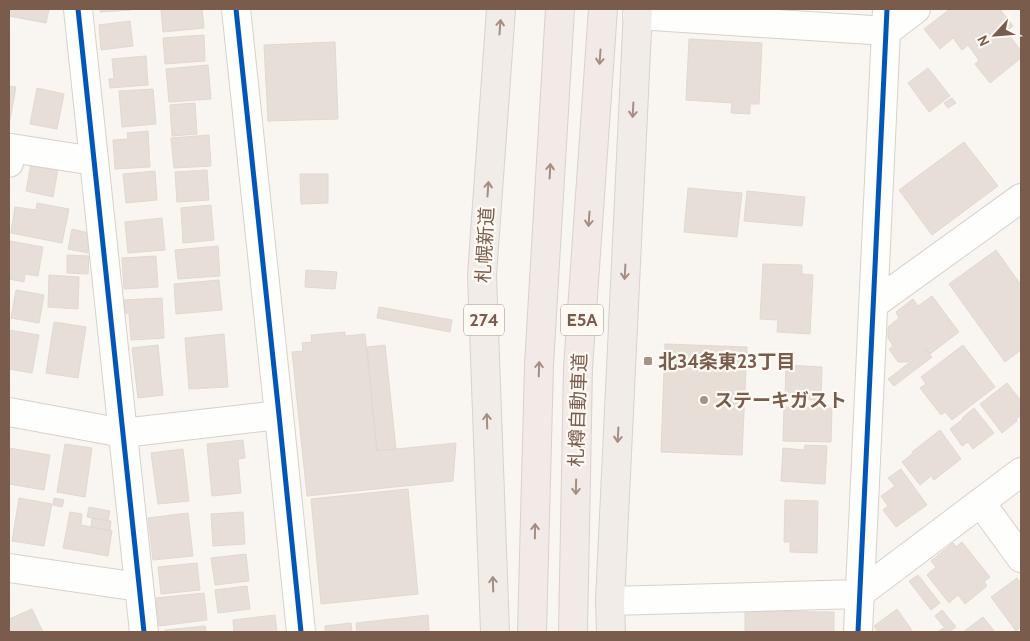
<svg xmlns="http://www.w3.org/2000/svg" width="1030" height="641" font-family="Cabin,'Noto Sans JP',sans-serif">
	<rect width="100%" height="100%" fill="#f9f5f0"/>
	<!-- building -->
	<path fill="#e6ded7" stroke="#e2d8d2" d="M 9,9 L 49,9 L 46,23 L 9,16 Z
		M 100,9 L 131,9 L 131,10 L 100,12 Z
		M 161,9 L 202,9 L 204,28 L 163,32 Z
		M 950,9 L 1000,9 L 1013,26 L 1006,31 L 1021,51 L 1021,58 L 990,83 L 975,64 L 979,60 L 968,45 L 962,50 L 953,38 L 940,49 L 924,29 Z
		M 130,21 L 133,46 L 101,50 L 99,25 Z
		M 204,35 L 205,61 L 165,64 L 163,38 Z
		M 689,39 L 762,43 L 759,104 L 750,104 L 750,114 L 731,113 L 732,103 L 686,100 Z
		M 335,42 L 338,119 L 268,121 L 264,45 Z
		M 146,56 L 148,85 L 110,88 L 109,79 L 114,79 L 112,59 Z
		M 208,65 L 211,99 L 169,102 L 166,69 Z
		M 928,68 L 950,96 L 929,112 L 908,83 Z
		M 9,86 L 16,87 L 10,120 L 9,119 Z
		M 37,88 L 64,94 L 57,129 L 30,124 Z
		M 153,89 L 156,124 L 122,127 L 119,91 Z
		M 952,98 L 956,103 L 948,108 L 944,103 Z
		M 195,103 L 197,134 L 172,136 L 170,105 Z
		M 148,131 L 150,167 L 115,169 L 113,140 L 128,139 L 127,133 Z
		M 209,135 L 211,166 L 174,168 L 171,138 Z
		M 964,142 L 998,186 L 932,235 L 899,190 Z
		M 31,164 L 58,169 L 53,197 L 26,191 Z
		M 207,170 L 209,200 L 177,202 L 175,172 Z
		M 155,171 L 157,200 L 126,203 L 123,174 Z
		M 300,174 L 328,174 L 328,203 L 301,204 Z
		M 688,188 L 742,193 L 737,237 L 684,232 Z
		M 747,191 L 805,197 L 802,226 L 744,221 Z
		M 37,203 L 69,209 L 62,243 L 11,233 L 15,207 L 36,210 Z
		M 211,205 L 214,240 L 183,243 L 181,208 Z
		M 162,218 L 165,250 L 128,253 L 125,222 Z
		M 72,229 L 89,233 L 88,253 L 68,249 Z
		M 10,241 L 43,247 L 38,276 L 25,274 L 24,282 L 9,279 L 9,250 Z
		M 218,246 L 220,276 L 178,279 L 175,250 Z
		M 996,250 L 1021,285 L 1021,350 L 1005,362 L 949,284 Z
		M 67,255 L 89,256 L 88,274 L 67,273 Z
		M 156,256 L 158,287 L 124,289 L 122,258 Z
		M 763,264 L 802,265 L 802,274 L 813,275 L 810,334 L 777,332 L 778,320 L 760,319 Z
		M 306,270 L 337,272 L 335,289 L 305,287 Z
		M 49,275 L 79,277 L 78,309 L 48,307 Z
		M 219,280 L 222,310 L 176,314 L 174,284 Z
		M 16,290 L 44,295 L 39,323 L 11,318 Z
		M 932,296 L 959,332 L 930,354 L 926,349 L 908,362 L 898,362 L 889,349 L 893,346 L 888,338 L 888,327 L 899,318 L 896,312 L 913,299 L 918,306 Z
		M 162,298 L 164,338 L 131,340 L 129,313 L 125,313 L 124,300 Z
		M 379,307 L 452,320 L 450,332 L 377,318 Z
		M 54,322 L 86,327 L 78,378 L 46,373 Z
		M 9,330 L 39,335 L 32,373 L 9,369 Z
		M 345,332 L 345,336 L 365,334 L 377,451 L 456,443 L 453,481 L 307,496 L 292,352 L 303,351 L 302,343 L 312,342 L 311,335 Z
		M 224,334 L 228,387 L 189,389 L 185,338 Z
		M 665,344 L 747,347 L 742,455 L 661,452 Z
		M 158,345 L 163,395 L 138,398 L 132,348 Z
		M 385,345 L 396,449 L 377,451 L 367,347 Z
		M 963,345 L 995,387 L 952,420 L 945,412 L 941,415 L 920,388 L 926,384 L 921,377 Z
		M 926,350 L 932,357 L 894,386 L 888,379 Z
		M 786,365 L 822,367 L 821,400 L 785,399 Z
		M 1007,383 L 1021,401 L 1021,415 L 1016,419 L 1017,421 L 1002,433 L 980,404 Z
		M 784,407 L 832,408 L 831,442 L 783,441 Z
		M 974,408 L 994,433 L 973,449 L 968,442 L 962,446 L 950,429 L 963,419 L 962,418 Z
		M 940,430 L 961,459 L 934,480 L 912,452 Z
		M 243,440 L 245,458 L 238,459 L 241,493 L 212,496 L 207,444 Z
		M 65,444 L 92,448 L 85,497 L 57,492 Z
		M 805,445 L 827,446 L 825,484 L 781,481 L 783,448 L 804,450 Z
		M 9,448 L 50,455 L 44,490 L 9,484 Z
		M 183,449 L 189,501 L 158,504 L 151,453 Z
		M 912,454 L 930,477 L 920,485 L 902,462 Z
		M 901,469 L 927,505 L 896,527 L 883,510 L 888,506 L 881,496 L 895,486 L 888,478 Z
		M 408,489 L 418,594 L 321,604 L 311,499 Z
		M 19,498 L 52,504 L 44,546 L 12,541 Z
		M 54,498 L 64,500 L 62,507 L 53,505 Z
		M 785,500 L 818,501 L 817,553 L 790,552 L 790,542 L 784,542 Z
		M 89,507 L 110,511 L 108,520 L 87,517 Z
		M 70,512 L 82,514 L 81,525 L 112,531 L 108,556 L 63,548 Z
		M 243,512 L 245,544 L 213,546 L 211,514 Z
		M 188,513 L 193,556 L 153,560 L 148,518 Z
		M 92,518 L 111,521 L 110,530 L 91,527 Z
		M 962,542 L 990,577 L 984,582 L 987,586 L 965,604 L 958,595 L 949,603 L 927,575 L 936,567 L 931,561 L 953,543 L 956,547 Z
		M 246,554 L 249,581 L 215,585 L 211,558 Z
		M 197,563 L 200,590 L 161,594 L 158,567 Z
		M 918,575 L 940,603 L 931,610 L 909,581 Z
		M 1017,578 L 1021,584 L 1021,627 L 1016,631 L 991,597 Z
		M 247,586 L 250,609 L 218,613 L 215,590 Z
		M 204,593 L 207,620 L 159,626 L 156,598 Z
		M 32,609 L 43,632 L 9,632 L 9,619 Z
		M 897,609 L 913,632 L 878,632 L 874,626 Z
		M 942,610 L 956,627 L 948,632 L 935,616 Z
		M 745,611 L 834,612 L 834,632 L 745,632 Z
		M 275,615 L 277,632 L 234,632 L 233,620 Z
		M 428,615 L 429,632 L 357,632 L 356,623 Z
		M 983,617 L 995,632 L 963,632 Z
		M 351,623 L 352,632 L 325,632 L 325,626 Z
		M 205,626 L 206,632 L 165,632 L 165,630 Z
		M 943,628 L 947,632 L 937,632 Z"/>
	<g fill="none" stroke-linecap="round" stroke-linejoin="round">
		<defs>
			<path id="minor" d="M 78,9 L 144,632
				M 236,9 L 279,415 L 301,632
				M 637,15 L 887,31 L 916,9
				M 9,163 L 11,148 L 94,161
				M 874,304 L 1021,198
				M 9,412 L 123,433 L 279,415
				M 981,503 L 1021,558
				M 9,568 L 139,587
				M 610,601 L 859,594 L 1021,472
				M 858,632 L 887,9"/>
			<path id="trunk" d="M 495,632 L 482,275 L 501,9
				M 611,632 L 610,601 L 638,9"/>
			<path id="motorway" d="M 532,632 L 539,365 L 560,9
				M 573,632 L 578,368 L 603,9"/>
		</defs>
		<!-- minor casing -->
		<use href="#minor" stroke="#d7d1cb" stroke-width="30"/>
		<!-- trunk casing -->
		<use href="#trunk" stroke="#dad1cc" stroke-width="30"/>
		<!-- motorway casing -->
		<use href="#motorway" stroke="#dad1cc" stroke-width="30"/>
		<!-- minor -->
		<use href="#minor" stroke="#fefefd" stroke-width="28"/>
		<!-- trunk -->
		<use href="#trunk" stroke="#f2ece8" stroke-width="28"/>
		<!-- motorway -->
		<use href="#motorway" stroke="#f2eae7" stroke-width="28"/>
		<defs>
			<path id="cycleway" d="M 78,9 L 144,632
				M 236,9 L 279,415 L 301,632
				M 858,632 L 887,9"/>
		</defs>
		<!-- cycleway casing -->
		<use href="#cycleway" stroke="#fffaf3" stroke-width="8"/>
		<!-- cycleway -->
		<use href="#cycleway" stroke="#0057b8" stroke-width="5"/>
	</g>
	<!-- one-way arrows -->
	<defs><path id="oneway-shaft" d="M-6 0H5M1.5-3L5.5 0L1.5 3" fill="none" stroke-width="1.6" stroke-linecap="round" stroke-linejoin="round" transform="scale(1.25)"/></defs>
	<g stroke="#a48e83">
		<use href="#oneway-shaft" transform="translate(500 27) rotate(-86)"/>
		<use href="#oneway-shaft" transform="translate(600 57) rotate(94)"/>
		<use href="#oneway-shaft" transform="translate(633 110) rotate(93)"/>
		<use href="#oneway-shaft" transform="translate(550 171) rotate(-87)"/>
		<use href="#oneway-shaft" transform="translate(488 189) rotate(-86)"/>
		<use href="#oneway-shaft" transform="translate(589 219) rotate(94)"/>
		<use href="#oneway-shaft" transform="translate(625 272) rotate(93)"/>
		<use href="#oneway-shaft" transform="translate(539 369) rotate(-88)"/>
		<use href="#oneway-shaft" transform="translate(487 421) rotate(-92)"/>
		<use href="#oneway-shaft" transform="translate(618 435) rotate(93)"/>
		<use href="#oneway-shaft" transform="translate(576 487) rotate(91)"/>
		<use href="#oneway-shaft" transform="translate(535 531) rotate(-89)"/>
		<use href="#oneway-shaft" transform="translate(493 584) rotate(-92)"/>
	</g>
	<!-- markers -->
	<g fill="#a69286" stroke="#fffaf3" stroke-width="2">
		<rect x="643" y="356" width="10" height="10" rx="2.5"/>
		<circle cx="704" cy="400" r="5"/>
	</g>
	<g text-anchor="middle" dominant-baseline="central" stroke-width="4.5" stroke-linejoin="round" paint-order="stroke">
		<!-- shield labels -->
		<g fill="#fffaf3" stroke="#a28b7f" stroke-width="1">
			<rect x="464" y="304.5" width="40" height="31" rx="4"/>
			<rect x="561" y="304.5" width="42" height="31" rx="4"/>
		</g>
		<g font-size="18" font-weight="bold" fill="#7a5c4d">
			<text x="484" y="320">274</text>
			<text x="582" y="320">E5A</text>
		</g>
		<!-- street labels -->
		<g font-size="19" fill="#7a5c4d" stroke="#fffaf3">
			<text transform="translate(485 245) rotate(-87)">札幌新道</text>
			<text transform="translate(578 410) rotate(-88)">札樽自動車道</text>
		</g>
		<!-- poi labels -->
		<g font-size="19" font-weight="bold" fill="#7a5c4d" stroke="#fffaf3" text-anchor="start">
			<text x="658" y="361">北34条東23丁目</text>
			<text x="714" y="400">ステーキガスト</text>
		</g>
	</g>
	<!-- border -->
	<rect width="1030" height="641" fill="none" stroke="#7a5c4d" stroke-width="20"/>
	<!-- north arrow -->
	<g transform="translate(995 35) rotate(244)" stroke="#fffaf3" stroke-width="4" paint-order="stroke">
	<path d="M0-4L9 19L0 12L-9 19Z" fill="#7a5c4d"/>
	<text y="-8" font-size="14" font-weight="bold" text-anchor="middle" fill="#7a5c4d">N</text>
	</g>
</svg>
